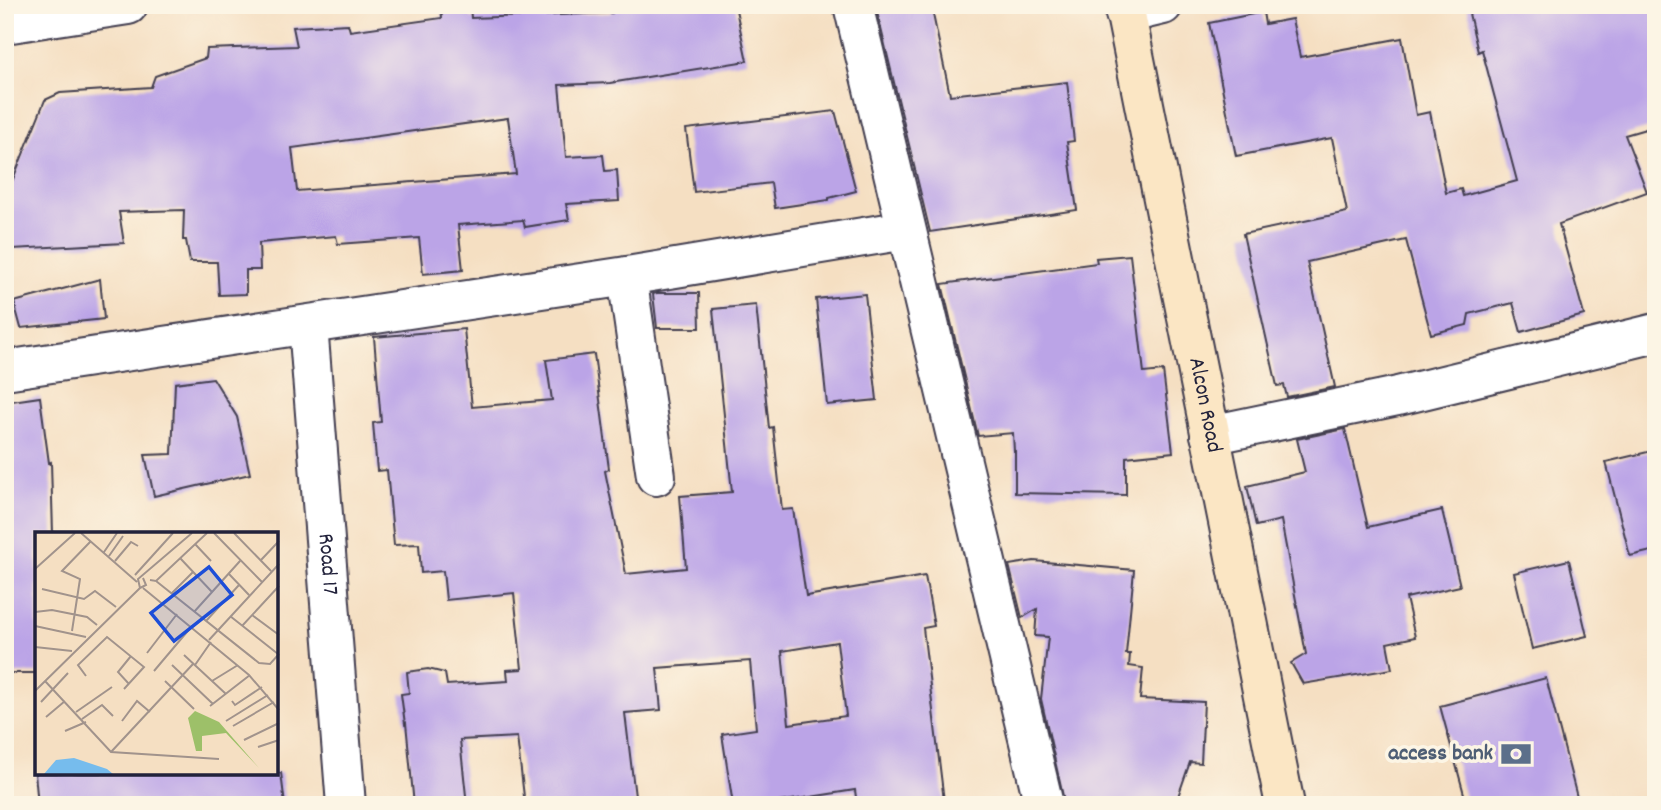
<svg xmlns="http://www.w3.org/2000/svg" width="1661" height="810" font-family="Dekko,sans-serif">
	<rect width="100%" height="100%" fill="#fcf5e5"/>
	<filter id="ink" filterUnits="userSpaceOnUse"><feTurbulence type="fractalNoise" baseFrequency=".0143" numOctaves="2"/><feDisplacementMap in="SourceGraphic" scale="14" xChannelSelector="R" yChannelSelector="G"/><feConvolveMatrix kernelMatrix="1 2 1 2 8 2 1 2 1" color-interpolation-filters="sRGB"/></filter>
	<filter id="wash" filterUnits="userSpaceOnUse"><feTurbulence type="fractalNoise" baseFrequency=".00686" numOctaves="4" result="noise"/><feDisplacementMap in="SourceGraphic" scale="28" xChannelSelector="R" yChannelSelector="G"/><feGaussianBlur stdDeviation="1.57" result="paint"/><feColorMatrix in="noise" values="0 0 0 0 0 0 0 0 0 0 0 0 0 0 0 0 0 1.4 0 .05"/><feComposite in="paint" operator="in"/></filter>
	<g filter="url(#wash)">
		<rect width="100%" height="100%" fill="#f5dfc2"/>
		<g id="blocks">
			<!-- building -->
			<path fill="#bba4e7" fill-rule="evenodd" d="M 441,5 L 470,5 L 471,18 L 612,13 L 611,5 L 735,5 L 747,61 L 610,83 L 559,85 L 566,157 L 603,155 L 605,171 L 617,170 L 619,201 L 566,204 L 569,220 L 525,227 L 523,220 L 458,225 L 463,270 L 423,274 L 419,238 L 338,244 L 336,236 L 259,243 L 260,270 L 246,270 L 246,294 L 219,295 L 217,262 L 190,262 L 186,240 L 183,240 L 184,210 L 119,212 L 124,243 L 12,249 L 11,231 L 5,231 L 5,199 L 45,100 L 60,93 L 151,87 L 155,76 L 206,58 L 207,49 L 297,46 L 293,27 L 348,24 L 350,31 L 442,18 ZM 508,118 L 516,174 L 297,191 L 292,148 Z
				M 907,5 L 931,5 L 950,95 L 1067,82 L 1074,141 L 1067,142 L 1077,210 L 930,232 L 877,12 Z
				M 1467,5 L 1656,5 L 1656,126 L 1625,135 L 1647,192 L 1559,224 L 1584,315 L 1521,332 L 1513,303 L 1469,314 L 1467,325 L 1431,334 L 1406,240 L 1307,262 L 1335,387 L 1287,397 L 1284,385 L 1277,386 L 1243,234 L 1347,212 L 1332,138 L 1236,156 L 1209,23 L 1263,12 L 1265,24 L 1292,19 L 1300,57 L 1402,38 L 1416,115 L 1430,112 L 1446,193 L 1461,189 L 1463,196 L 1517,181 L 1482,50 L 1478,52 Z
				M 835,111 L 856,191 L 829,198 L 829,200 L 775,208 L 771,183 L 694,192 L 686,129 Z
				M 1130,255 L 1144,373 L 1163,371 L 1173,452 L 1126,457 L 1126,495 L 1015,493 L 1015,451 L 1014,451 L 1013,433 L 978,436 L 942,284 L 1097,263 L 1096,258 Z
				M 100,279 L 104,319 L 21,328 L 14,302 Z
				M 657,293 L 699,293 L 700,328 L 657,328 L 653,294 Z
				M 865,294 L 877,400 L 827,405 L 816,299 Z
				M 756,305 L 769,428 L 773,427 L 782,510 L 793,509 L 806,596 L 925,576 L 934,626 L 923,628 L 944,801 L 910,805 L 857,805 L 855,790 L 760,805 L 733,805 L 722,734 L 756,729 L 750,661 L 657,668 L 661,710 L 625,713 L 636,805 L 525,805 L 517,737 L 460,740 L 467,805 L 414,805 L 406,723 L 405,724 L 401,694 L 409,693 L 407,672 L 428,669 L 445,673 L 447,685 L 508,681 L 507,670 L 522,669 L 514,593 L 446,600 L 443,571 L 421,573 L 419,544 L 394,545 L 387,470 L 377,471 L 373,423 L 381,422 L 374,337 L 464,329 L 472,407 L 552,400 L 546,360 L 594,354 L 609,469 L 605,471 L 626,574 L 686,568 L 680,496 L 732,492 L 713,309 ZM 837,642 L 846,716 L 789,724 L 782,651 Z
				M 213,378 L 237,417 L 250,474 L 154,496 L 145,455 L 172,454 L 175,383 Z
				M 40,397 L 49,463 L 51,462 L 53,534 L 37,534 L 37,673 L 5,673 L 5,402 Z
				M 1345,429 L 1368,527 L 1442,510 L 1460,586 L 1406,598 L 1415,637 L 1387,643 L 1392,669 L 1303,684 L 1291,663 L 1306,654 L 1281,520 L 1256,526 L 1247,486 L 1305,472 L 1297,439 Z
				M 1656,450 L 1656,550 L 1630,556 L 1606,462 Z
				M 1569,560 L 1587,636 L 1532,649 L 1514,573 Z
				M 1034,561 L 1134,570 L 1126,654 L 1130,654 L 1129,666 L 1143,668 L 1140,699 L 1204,702 L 1201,763 L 1190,762 L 1175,805 L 1065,805 L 1041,699 L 1048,637 L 1035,636 L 1037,609 L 1022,618 L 1009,565 Z
				M 1546,678 L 1579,805 L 1467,805 L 1440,706 Z
				M 35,773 L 281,773 L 285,805 L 38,805 Z"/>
		</g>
	</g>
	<g filter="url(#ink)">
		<use href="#blocks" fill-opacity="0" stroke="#423e4f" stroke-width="2"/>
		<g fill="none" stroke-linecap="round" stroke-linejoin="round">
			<defs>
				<g id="minor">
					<path d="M 853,5 L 1044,805"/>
					<path d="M 1125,14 L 1163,5"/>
					<path d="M 5,24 L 128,5"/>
					<path d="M 627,276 L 656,476"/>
					<path id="s1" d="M 308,325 L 346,805"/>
					<path d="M 5,370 L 627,276 L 906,230"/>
					<path d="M 1210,435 L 1398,396 L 1656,333"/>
				</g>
				<g id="secondary">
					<path id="s2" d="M 1124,5 L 1285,805"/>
				</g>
			</defs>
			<!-- minor casing -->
			<use href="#minor" stroke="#423e4f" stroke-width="42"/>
			<!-- secondary casing -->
			<use href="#secondary" stroke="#423e4f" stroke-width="42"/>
			<!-- minor -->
			<use href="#minor" stroke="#fff" stroke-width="38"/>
			<!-- secondary -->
			<use href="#secondary" stroke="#fbe6c4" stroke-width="38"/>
		</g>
	</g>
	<!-- icons -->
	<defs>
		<symbol id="bank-bare" viewBox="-9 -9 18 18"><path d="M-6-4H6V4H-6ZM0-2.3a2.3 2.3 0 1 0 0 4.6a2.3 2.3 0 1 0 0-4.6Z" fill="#5c6f8a" stroke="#fcf5e5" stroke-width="2.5" paint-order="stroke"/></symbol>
	</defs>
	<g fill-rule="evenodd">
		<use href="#bank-bare" x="1494" y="732" width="44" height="44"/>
	</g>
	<g text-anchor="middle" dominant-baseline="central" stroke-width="7" stroke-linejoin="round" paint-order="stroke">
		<!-- street labels -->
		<g font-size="23" fill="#22223b" stroke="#fcf5e5">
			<text stroke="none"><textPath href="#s2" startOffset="408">Alcon Road</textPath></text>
			<text stroke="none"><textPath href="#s1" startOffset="240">Road 17</textPath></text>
		</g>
		<!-- service labels -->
		<g font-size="23" font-weight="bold" fill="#4e5e75" stroke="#fcf5e5" text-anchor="end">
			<text x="1493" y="754">access bank</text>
		</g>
	</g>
	<!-- overview -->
	<g transform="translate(35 532)">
		<rect width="243" height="243" fill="#f5dfc2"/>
		<path d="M 160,179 L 184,190 L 224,236 L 191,201 L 167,204 L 167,219 L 161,219 L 153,186 Z" fill="#9dc069"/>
		<path d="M 39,226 L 72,237 L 78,242 L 9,242 L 21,228 Z" fill="#76bced"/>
		<path fill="none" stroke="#a1938c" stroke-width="2" d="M 46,1 L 102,50M 179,1 L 227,50M 199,1 L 236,39M 160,12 L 176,29M 69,20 L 82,1M 74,24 L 88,4M 145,26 L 177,60M 226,28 L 244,9M 80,29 L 96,10 L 103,14M 0,37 L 40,1M 194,42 L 214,63M 100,43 L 138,1M 108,46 L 111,53 L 105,56 L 103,47 L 157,1M 115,48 L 121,49 L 172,1M 121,49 L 224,131 L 235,132 L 244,122M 108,56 L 214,143 L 244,178M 7,57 L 49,67 L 60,59 L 81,75M 136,62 L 158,40M 0,80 L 17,78 L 52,85 L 62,93M 159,80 L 205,29M 217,83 L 244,103M 195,84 L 243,122M 171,89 L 204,53M 0,94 L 51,105M 207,94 L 244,54M 37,99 L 45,47 L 27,39 L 56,9M 174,108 L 244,32M 0,115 L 37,119M 112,121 L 142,82M 149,123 L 191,162M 137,133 L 178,172M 160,133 L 176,110M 119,139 L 157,94M 51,144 L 43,133 L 72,105 L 109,135 L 89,157M 10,149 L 76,220 L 184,227M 130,149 L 159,177M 177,149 L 203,133M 94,152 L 83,140 L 96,124M 0,159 L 105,56M 197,169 L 200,173 L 227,155M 6,170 L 33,141M 175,174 L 215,143M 41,180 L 77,155M 11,185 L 30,169M 47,187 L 67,173 L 78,184M 87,189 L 102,169 L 115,180M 191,189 L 233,163M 198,194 L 239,170M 30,199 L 51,190M 209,208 L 244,191M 223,215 L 244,208M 76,220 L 158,132"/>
		<path fill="#1d4ed8" fill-opacity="0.15" stroke="#1d4ed8" stroke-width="3.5" d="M 174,35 L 197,63 L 139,109 L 116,81 Z"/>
		<rect width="243" height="243" fill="none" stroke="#22223b" stroke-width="3.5"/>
	</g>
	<!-- margin -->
	<rect width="1661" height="810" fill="none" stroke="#fcf5e5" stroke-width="28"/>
</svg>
